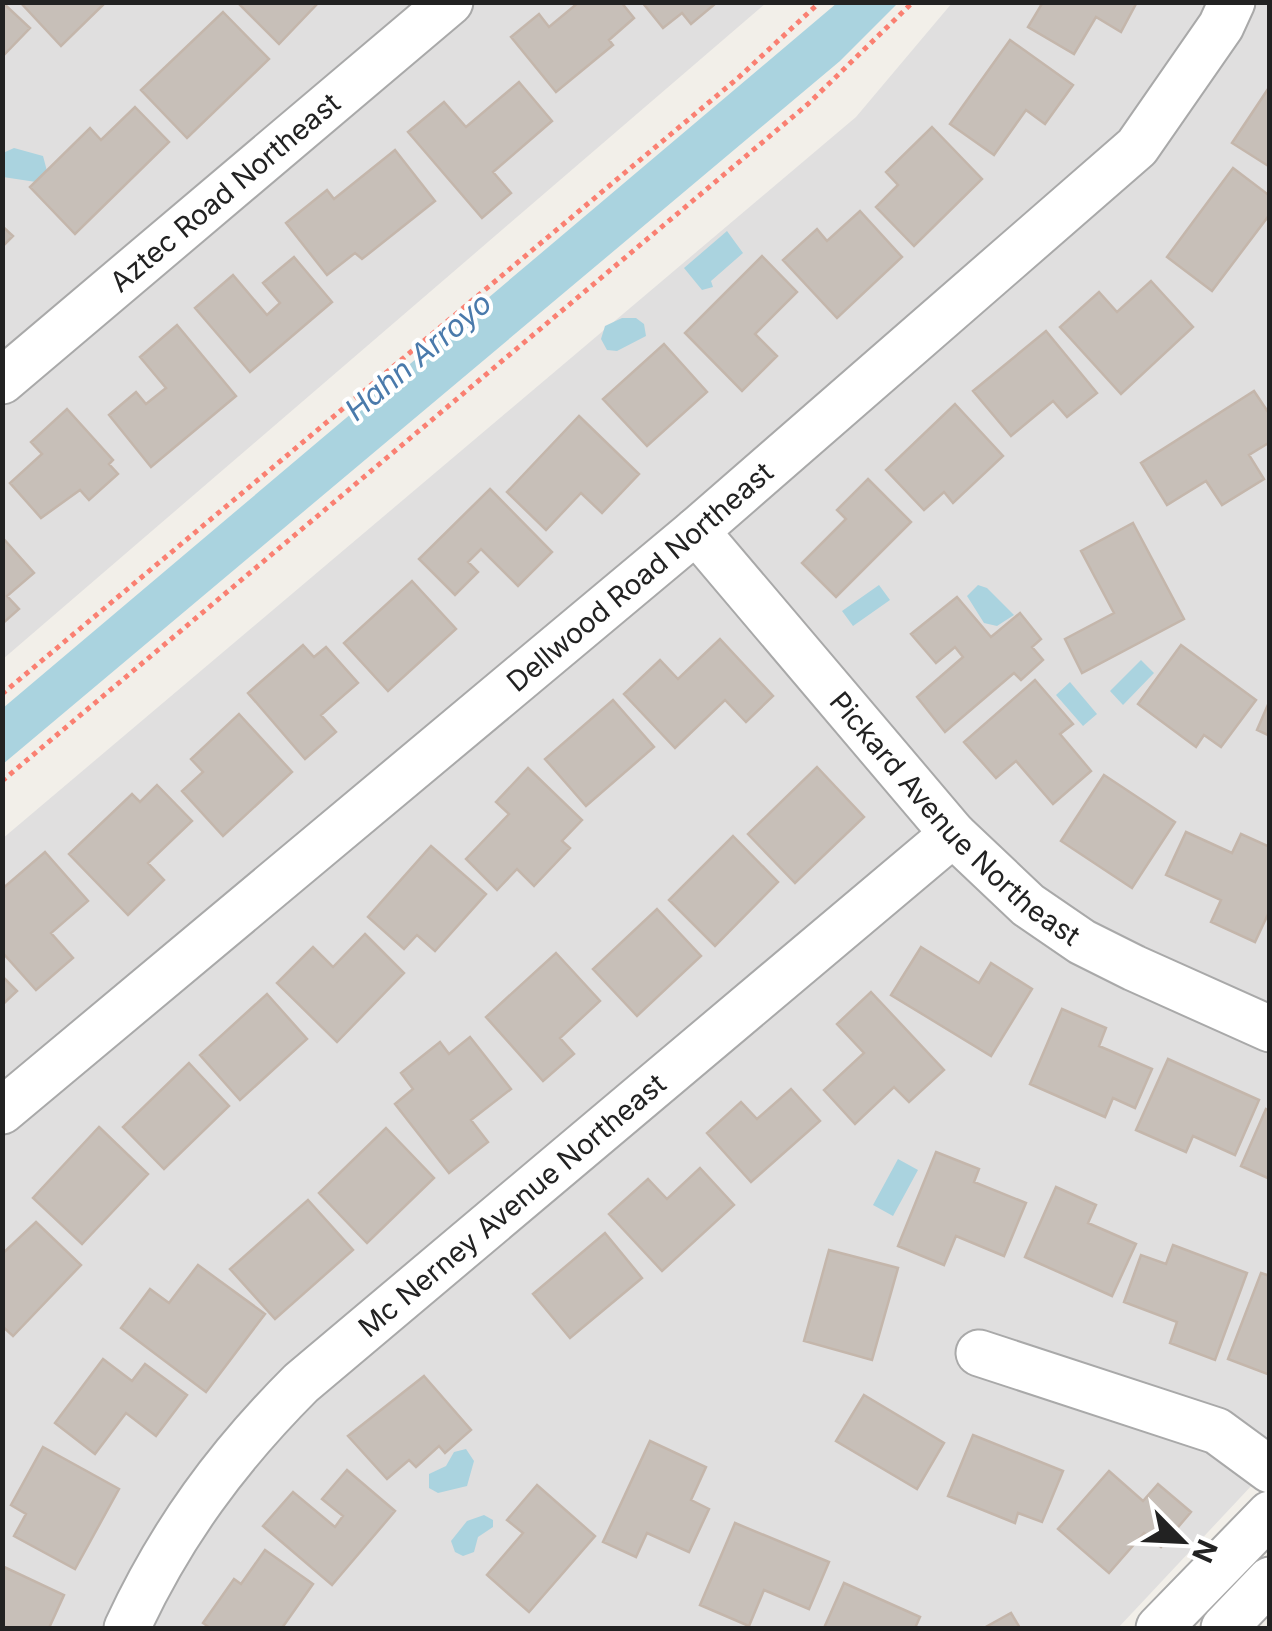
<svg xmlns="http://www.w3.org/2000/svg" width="1272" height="1631" font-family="Inter,sans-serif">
	<rect width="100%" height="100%" fill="#f2efe9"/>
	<!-- residential -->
	<path fill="#e0dfdf" d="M 3,3 L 766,3 L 3,659 Z
		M 952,3 L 1269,3 L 1269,1467 L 1118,1628 L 3,1628 L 2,839 L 856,117 Z"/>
	<!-- water -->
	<path fill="#aad3df" d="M 837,3 L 898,3 L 840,61 L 3,764 L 3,708 Z
		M 14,148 L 43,156 L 47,171 L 36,182 L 3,177 L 3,153 Z
		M 727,231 L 743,253 L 711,281 L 713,287 L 702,290 L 684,268 Z
		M 622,318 L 636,318 L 644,324 L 646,336 L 617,351 L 607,350 L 601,339 L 605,326 Z
		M 879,585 L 890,600 L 853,626 L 842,611 Z
		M 978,585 L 987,588 L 1014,615 L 997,626 L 984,623 L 967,596 Z
		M 1141,660 L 1154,673 L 1123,705 L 1110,691 Z
		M 1070,682 L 1097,714 L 1083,726 L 1056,695 Z
		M 898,1159 L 918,1170 L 893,1216 L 873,1205 Z
		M 466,1449 L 474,1461 L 467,1486 L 438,1493 L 429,1488 L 429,1474 L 446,1466 L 454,1452 Z
		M 484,1515 L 493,1520 L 493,1527 L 478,1537 L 474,1552 L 463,1556 L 455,1552 L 451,1541 L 467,1521 Z"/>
	<!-- building -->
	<path fill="#c7bfb8" stroke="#c4b6ab" stroke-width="2.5" d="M 2,2 L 30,28 L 2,57 Z
		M 20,2 L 106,2 L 61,46 Z
		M 237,2 L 319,2 L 279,44 Z
		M 579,2 L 621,2 L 634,18 L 609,40 L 613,45 L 556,92 L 511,37 L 539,14 L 549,27 Z
		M 642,2 L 713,2 L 715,4 L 691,24 L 682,13 L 663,28 Z
		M 1043,2 L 1137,2 L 1121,32 L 1096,17 L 1074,54 L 1028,27 Z
		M 223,12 L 269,59 L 187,138 L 141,90 Z
		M 1010,40 L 1073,85 L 1045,124 L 1026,110 L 994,155 L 950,124 Z
		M 519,82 L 552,121 L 493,172 L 511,193 L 482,218 L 408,132 L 444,102 L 466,127 Z
		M 1270,86 L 1270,167 L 1232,143 Z
		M 135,107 L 169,142 L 75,234 L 30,187 L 90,128 L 101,140 Z
		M 932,127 L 982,179 L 914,246 L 876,207 L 898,185 L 886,172 Z
		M 395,150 L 435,201 L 362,259 L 355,253 L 327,275 L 286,223 L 327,190 L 334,199 Z
		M 1233,168 L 1270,196 L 1270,214 L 1212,291 L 1167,257 Z
		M 860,211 L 902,257 L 837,318 L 783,260 L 817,229 L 827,241 Z
		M 2,226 L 13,236 L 2,247 Z
		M 762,256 L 797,292 L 755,334 L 777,356 L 742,391 L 685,333 Z
		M 294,257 L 332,302 L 250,372 L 195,308 L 233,275 L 267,315 L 280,303 L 263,283 Z
		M 1151,281 L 1193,327 L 1121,394 L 1060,327 L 1099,292 L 1117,312 Z
		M 177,325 L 236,396 L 151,467 L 109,415 L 136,392 L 146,404 L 166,388 L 140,357 Z
		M 1046,331 L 1097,393 L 1067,417 L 1053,401 L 1011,436 L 973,391 Z
		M 664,344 L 707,392 L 647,446 L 603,399 Z
		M 1254,391 L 1270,415 L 1270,442 L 1249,455 L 1264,479 L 1222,505 L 1206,481 L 1167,505 L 1141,463 Z
		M 955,404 L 1003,456 L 953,503 L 944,492 L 924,510 L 886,470 Z
		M 67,409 L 113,460 L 109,464 L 118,474 L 89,500 L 80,490 L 41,518 L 10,483 L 42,454 L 31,442 Z
		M 579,416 L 639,474 L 602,513 L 581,493 L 546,530 L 507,492 Z
		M 868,479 L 911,522 L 836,597 L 802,563 L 846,519 L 837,510 Z
		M 490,489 L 552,552 L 518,586 L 481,549 L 468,562 L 478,572 L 455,595 L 419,559 Z
		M 1133,523 L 1184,619 L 1082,673 L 1065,639 L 1114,613 L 1081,551 Z
		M 2,537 L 34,573 L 7,596 L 19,609 L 2,624 Z
		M 412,581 L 456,629 L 388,691 L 344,643 Z
		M 957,597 L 991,637 L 1020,613 L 1041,639 L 1032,647 L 1043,660 L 1021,680 L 1014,673 L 945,732 L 917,697 L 963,657 L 955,647 L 936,663 L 911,634 Z
		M 720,639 L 773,696 L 746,722 L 725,700 L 675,748 L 624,694 L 660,660 L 678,679 Z
		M 303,645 L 314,657 L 326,647 L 358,683 L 321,715 L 336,732 L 305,759 L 248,693 Z
		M 1181,645 L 1256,700 L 1221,747 L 1204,735 L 1196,747 L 1138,704 Z
		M 1035,680 L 1073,724 L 1060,734 L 1091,771 L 1053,804 L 1016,761 L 996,778 L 964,742 Z
		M 613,700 L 654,747 L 586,806 L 545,759 Z
		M 1270,700 L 1270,736 L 1257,730 Z
		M 239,714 L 292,772 L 223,836 L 182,791 L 203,772 L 191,759 Z
		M 817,767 L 864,817 L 795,883 L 748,834 Z
		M 528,768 L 582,820 L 562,841 L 570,848 L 534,886 L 517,869 L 497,890 L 466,859 L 509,814 L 496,802 Z
		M 1104,775 L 1175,822 L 1132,888 L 1061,841 Z
		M 157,785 L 192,821 L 148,863 L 164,880 L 128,915 L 69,854 L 132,794 L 140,802 Z
		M 1186,832 L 1232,853 L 1241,834 L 1270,847 L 1270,910 L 1255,942 L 1211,922 L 1221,900 L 1166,875 Z
		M 733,836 L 778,882 L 715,946 L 669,900 Z
		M 431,846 L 486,894 L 435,951 L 417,935 L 404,949 L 368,917 Z
		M 45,852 L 88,901 L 51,933 L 73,958 L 36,990 L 2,952 L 2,889 Z
		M 657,909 L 701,956 L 637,1016 L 593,969 Z
		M 365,934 L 404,973 L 337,1042 L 277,983 L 313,947 L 333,967 Z
		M 921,947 L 979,983 L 991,963 L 1032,989 L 991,1056 L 891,995 Z
		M 556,953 L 600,1001 L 560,1038 L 574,1054 L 543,1081 L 486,1017 Z
		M 2,976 L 17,991 L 2,1005 Z
		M 871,992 L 944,1070 L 909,1102 L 894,1087 L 855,1124 L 824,1090 L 864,1053 L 837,1024 Z
		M 267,994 L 307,1039 L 240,1100 L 200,1055 Z
		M 1062,1009 L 1106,1028 L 1099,1046 L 1152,1069 L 1135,1108 L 1113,1098 L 1105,1117 L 1030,1084 Z
		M 470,1037 L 511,1089 L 471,1120 L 488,1142 L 449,1173 L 395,1104 L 413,1089 L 401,1073 L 440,1042 L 449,1054 Z
		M 1168,1059 L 1259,1100 L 1235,1155 L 1193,1136 L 1186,1152 L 1136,1130 Z
		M 189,1063 L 229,1106 L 164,1169 L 123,1127 Z
		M 791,1089 L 820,1121 L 751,1182 L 707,1133 L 741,1102 L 757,1119 Z
		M 1266,1109 L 1270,1111 L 1270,1179 L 1241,1166 Z
		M 99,1127 L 148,1174 L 82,1244 L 33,1198 Z
		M 386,1128 L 434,1178 L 367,1243 L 319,1193 Z
		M 936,1152 L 979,1169 L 974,1182 L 1026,1203 L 1004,1256 L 956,1236 L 944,1265 L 898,1246 Z
		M 700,1168 L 734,1205 L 662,1271 L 609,1214 L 648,1179 L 667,1199 Z
		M 1056,1187 L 1096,1205 L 1088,1223 L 1136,1244 L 1112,1296 L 1025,1257 Z
		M 308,1200 L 353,1250 L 275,1319 L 230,1269 Z
		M 36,1222 L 81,1265 L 13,1336 L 2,1326 L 2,1254 Z
		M 605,1233 L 642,1278 L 570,1338 L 533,1294 Z
		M 1173,1245 L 1247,1273 L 1215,1360 L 1170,1343 L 1177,1322 L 1124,1302 L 1141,1255 L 1166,1264 Z
		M 829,1250 L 898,1268 L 872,1360 L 804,1341 Z
		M 198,1265 L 265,1314 L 206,1392 L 121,1328 L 150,1289 L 169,1303 Z
		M 1261,1273 L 1270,1276 L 1270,1375 L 1228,1359 Z
		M 103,1359 L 132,1381 L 145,1364 L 187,1395 L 156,1436 L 126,1413 L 95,1454 L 55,1423 Z
		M 424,1376 L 471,1430 L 445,1453 L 439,1446 L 416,1467 L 409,1460 L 387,1479 L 348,1436 Z
		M 864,1395 L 944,1443 L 917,1489 L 836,1441 Z
		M 973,1435 L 1063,1471 L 1042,1522 L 1018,1513 L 1015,1523 L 948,1496 Z
		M 650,1441 L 706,1467 L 691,1500 L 709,1509 L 689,1552 L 647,1533 L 636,1557 L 603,1542 Z
		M 43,1447 L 119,1489 L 75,1569 L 14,1536 L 26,1514 L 11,1505 Z
		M 347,1470 L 395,1511 L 332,1585 L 263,1526 L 293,1492 L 335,1527 L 343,1516 L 322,1499 Z
		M 1109,1471 L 1143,1501 L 1158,1484 L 1191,1512 L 1161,1547 L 1144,1533 L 1109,1573 L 1058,1529 Z
		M 537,1485 L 595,1536 L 529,1612 L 487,1575 L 523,1533 L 507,1520 Z
		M 735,1523 L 829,1562 L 809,1609 L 764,1590 L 749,1626 L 700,1605 Z
		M 265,1550 L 313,1584 L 282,1628 L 210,1628 L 203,1623 L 234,1579 L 241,1584 Z
		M 2,1566 L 64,1595 L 49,1628 L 2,1628 Z
		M 844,1583 L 920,1617 L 915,1628 L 824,1628 Z
		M 1011,1613 L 1020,1628 L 984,1628 Z"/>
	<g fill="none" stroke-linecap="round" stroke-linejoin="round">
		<defs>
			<g id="minor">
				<path id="s1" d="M 2,381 L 450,2"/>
				<path id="s2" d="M 696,531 L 953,834 L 1028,905 L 1082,942 L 1134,968 L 1270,1029"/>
				<path id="s3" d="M 2,1111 L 696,531 L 1137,147 L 1221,26 L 1232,2"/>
				<path d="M 979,1353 L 1217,1431 L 1270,1470"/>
				<path id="s4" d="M 127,1628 C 171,1533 227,1457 301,1383 L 953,834"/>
				<path d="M 1159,1628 L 1270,1514"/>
				<path d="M 1224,1628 L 1270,1580"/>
			</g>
		</defs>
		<!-- minor casing -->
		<use href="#minor" stroke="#a9a9a9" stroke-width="49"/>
		<!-- path -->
		<path stroke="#fa8072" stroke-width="5" stroke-dasharray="5 5" stroke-linecap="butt" d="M 2,694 L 738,78 L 820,2
			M 2,781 L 808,104 L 913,2"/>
		<!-- minor -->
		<use href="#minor" stroke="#fff" stroke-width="45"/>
	</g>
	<g text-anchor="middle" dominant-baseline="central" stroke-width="8" stroke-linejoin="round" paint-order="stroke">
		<!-- street labels -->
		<g font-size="28" fill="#222" stroke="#fff">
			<text stroke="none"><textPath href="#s1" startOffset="292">Aztec Road Northeast</textPath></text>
			<text stroke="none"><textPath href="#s3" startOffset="832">Dellwood Road Northeast</textPath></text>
			<text stroke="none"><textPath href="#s2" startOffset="388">Pickard Avenue Northeast</textPath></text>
			<text stroke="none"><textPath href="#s4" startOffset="578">Mc Nerney Avenue Northeast</textPath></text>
		</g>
		<!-- water labels -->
		<g font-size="30" font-style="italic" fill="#4a7aab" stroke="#fff">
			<text transform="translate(418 356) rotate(-40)">Hahn Arroyo</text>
		</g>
	</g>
	<!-- border -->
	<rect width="1272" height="1631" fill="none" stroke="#222222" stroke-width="10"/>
	<!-- north arrow -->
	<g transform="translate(1182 1541) rotate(114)" stroke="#ffffff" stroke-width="8" paint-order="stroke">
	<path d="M0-8L18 38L0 25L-18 38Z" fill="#222222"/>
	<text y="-15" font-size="28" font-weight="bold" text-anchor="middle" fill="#222222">N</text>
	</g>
</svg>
